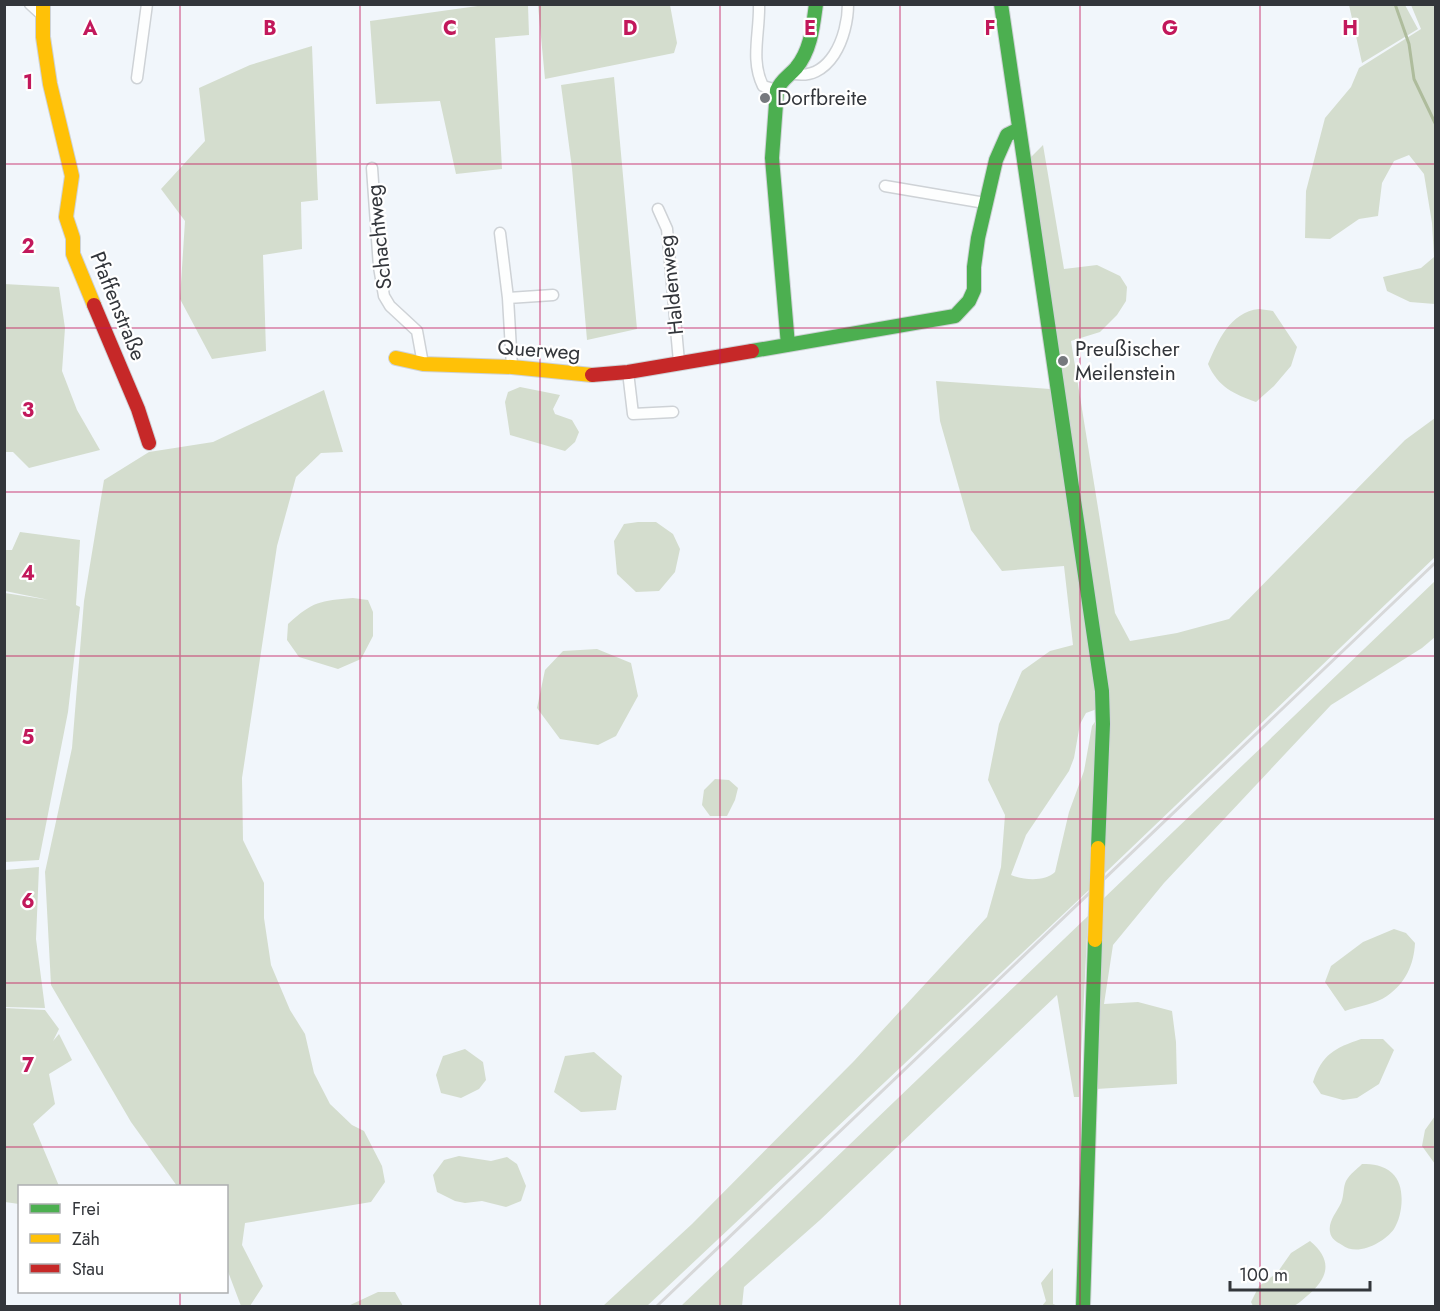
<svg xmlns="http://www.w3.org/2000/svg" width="1440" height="1311" font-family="Jost,sans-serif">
	<rect width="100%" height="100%" fill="#f1f6fb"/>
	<!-- green -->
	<path fill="#d4ddce" d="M 492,4 L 528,5 L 529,35 L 495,38 L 502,169 L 456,174 L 440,101 L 376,104 L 370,21 Z
		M 538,5 L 670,5 L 677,43 L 674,53 L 545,79 Z
		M 1349,5 L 1405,5 L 1418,29 L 1362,63 Z
		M 1411,5 L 1435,5 L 1435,304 L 1410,302 L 1387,291 L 1383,277 L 1421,268 L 1434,257 L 1432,223 L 1424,174 L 1409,155 L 1394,161 L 1382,183 L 1378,216 L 1359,219 L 1330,239 L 1305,238 L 1306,191 L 1325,118 L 1351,87 L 1359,68 L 1421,29 Z
		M 312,46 L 318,200 L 301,202 L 302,249 L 263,255 L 266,351 L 212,359 L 180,299 L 185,221 L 161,189 L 205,141 L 199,88 L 250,65 Z
		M 614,77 L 637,329 L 587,340 L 572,168 L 561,85 Z
		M 1043,145 L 1064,269 L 1097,265 L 1120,276 L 1127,287 L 1126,301 L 1117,315 L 1100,332 L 1071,341 L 1115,613 L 1130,641 L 1177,633 L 1229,619 L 1405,440 L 1435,418 L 1435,557 L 1104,874 L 1110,703 L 1029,159 Z
		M 4,284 L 59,287 L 65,328 L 62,371 L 77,410 L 100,450 L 29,468 L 13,452 L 5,452 Z
		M 1259,309 L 1273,311 L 1297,347 L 1291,366 L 1274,386 L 1256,402 C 1234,394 1218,387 1208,364 C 1218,341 1230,312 1259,309 Z
		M 936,381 L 1050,389 L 1087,621 L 1097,709 L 1086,713 L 1080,724 L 1074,758 L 1069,771 L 1026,835 L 1011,875 C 1023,880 1045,882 1055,872 L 1069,812 L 1084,771 L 1092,726 L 1097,719 L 1089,890 L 647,1306 L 603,1306 L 692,1224 L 854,1061 L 987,917 L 1001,867 L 1005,815 L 988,780 L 999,724 L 1022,671 L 1050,651 L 1073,645 L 1064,566 L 1002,571 L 971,530 L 940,421 Z
		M 520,387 L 560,395 L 553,409 L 555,414 L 572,420 L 579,432 L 575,442 L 565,451 L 510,435 L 505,402 L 508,392 Z
		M 324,390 L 343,452 L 321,453 L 296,477 L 277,546 L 242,778 L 243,840 L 264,883 L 264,918 L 271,965 L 290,1010 L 305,1034 L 314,1073 L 330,1104 L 352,1125 L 364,1131 L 382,1166 L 385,1182 L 371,1202 L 245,1223 L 242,1245 L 263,1286 L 250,1306 L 241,1306 L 227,1269 L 226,1186 L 177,1186 L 131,1122 L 51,985 L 45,872 L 72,748 L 84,601 L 104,480 L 149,452 L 213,442 Z
		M 638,522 L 656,522 L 673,534 L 680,549 L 675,572 L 659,591 L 636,592 L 617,574 L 614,541 L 624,524 Z
		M 20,532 L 80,540 L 76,605 L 80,607 L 68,712 L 39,860 L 5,862 L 5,593 L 49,600 L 5,591 L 5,550 L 12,550 Z
		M 1435,581 L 1435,637 L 1422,648 L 1331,705 L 1164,883 L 1113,945 L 1104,1004 L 1138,1002 L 1172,1011 L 1176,1042 L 1177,1084 L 1096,1089 L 1103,899 Z
		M 353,598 L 368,600 L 373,612 L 373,636 L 361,659 L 338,669 L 299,657 L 287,640 L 288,624 C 313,601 320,601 353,598 Z
		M 597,649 L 631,663 L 638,696 L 616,736 L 598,745 L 560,739 L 537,708 L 545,670 L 563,651 Z
		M 715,779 L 729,780 L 738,788 L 735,800 L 727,816 L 710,816 L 702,805 L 704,790 Z
		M 39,867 L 36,939 L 45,1008 L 5,1007 L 5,870 Z
		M 1088,916 L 1079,1097 L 1074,1097 L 1057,995 L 820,1220 L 744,1287 L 742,1306 L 681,1306 Z
		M 1394,929 L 1406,933 L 1415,943 C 1414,964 1406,983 1387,996 C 1376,1004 1358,1006 1345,1011 L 1325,982 L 1331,966 L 1363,942 Z
		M 5,1008 L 45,1010 L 59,1029 L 53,1041 L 59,1034 L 72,1060 L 49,1074 L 55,1104 L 33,1124 L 59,1186 L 20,1186 L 19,1204 L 5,1202 Z
		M 1361,1039 L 1383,1039 L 1394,1050 L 1379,1084 L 1357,1098 L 1343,1100 L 1321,1094 L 1313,1082 C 1322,1054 1335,1048 1361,1039 Z
		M 465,1049 L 483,1062 L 486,1080 L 479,1089 L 461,1098 L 441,1093 L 436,1075 L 443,1056 Z
		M 594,1052 L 622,1076 L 616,1110 L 581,1112 L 554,1092 L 565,1056 Z
		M 1435,1116 L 1435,1164 L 1422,1146 L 1425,1130 Z
		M 459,1156 L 491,1161 L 507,1157 L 517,1164 L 526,1186 L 521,1201 L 506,1207 L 482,1201 L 465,1203 L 455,1201 L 437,1192 L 433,1175 L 444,1160 Z
		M 1362,1164 C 1373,1164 1383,1165 1392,1173 C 1406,1185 1403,1215 1394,1229 C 1384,1243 1357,1257 1342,1245 C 1337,1242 1331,1239 1330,1232 C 1328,1221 1337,1212 1341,1203 C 1344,1196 1343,1187 1346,1181 C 1350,1174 1357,1169 1362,1164 Z
		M 1310,1241 C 1333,1260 1329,1278 1307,1296 C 1303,1299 1298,1305 1292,1306 C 1280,1309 1266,1307 1253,1306 L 1251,1302 L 1259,1286 L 1277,1273 L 1291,1253 Z
		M 1053,1268 L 1053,1304 L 1058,1306 L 1042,1306 L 1046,1301 L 1041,1283 Z
		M 378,1292 L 395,1292 L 403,1306 L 348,1306 Z"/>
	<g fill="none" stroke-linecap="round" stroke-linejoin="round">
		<!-- stream -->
		<path stroke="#aebc9c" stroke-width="3" d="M 1395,4 L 1409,44 L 1414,79 L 1436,125"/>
		<defs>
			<path id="street" d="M 30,4 L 42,15
				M 759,4 C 760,32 750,60 763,86 L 777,90
				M 790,73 C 830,84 848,36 848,4
				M 137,78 L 147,4
				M 372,168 L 379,267 L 384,296 L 390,306 L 417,331 L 423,364
				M 885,186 L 985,203
				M 658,209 L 667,229 L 679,362
				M 500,233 L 508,298 L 512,367
				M 508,298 L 553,295
				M 628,372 L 633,414 L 673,412"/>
			<path id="fast" d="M 1001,4 L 1102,691 L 1103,724 L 1098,848
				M 788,345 L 772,158 L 777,90 C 781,80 789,76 796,68 C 811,50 813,26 816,4
				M 752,351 L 955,316 L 969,301 L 974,290 L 974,267 L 978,238 L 996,160 L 1007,135 L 1019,129
				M 1083,1306 L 1095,940"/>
			<path id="slow" d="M 43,4 L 43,37 L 50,84 L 72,176 L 66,217 L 73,238 L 73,254 L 94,305
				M 396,358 L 423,364 L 512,367 L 592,375"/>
			<path id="jam" d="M 94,305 L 138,409 L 149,443
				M 592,375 L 628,372 L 752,351"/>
		</defs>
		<!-- street casing -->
		<use href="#street" stroke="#ced2d6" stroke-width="13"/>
		<!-- fast casing -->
		<use href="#fast" stroke="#ced2d6" stroke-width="16"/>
		<!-- slow casing -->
		<use href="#slow" stroke="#ced2d6" stroke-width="16"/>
		<!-- jam casing -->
		<use href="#jam" stroke="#ced2d6" stroke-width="16"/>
		<!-- street -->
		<use href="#street" stroke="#fdfefe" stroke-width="10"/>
		<!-- fast -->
		<use href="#fast" stroke="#4caf50" stroke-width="14"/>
		<!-- slow -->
		<use href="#slow" stroke="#ffc107" stroke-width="14"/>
		<!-- jam -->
		<use href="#jam" stroke="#c62828" stroke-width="14"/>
		<!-- rail -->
		<path stroke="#d7d8d9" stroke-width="3" d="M 657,1306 L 1436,562"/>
		<defs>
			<path id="slow-bridge" d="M 1095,940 L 1098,848"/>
		</defs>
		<!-- slow-bridge casing -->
		<use href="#slow-bridge" stroke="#ced2d6" stroke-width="16" stroke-linecap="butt"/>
		<!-- slow-bridge -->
		<use href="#slow-bridge" stroke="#ffc107" stroke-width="14"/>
	</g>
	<!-- grid -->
	<path fill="none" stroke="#c2185b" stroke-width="1.5" stroke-opacity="0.55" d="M 180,4 L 180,1186M 360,4 L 360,1306M 540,4 L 540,1306M 720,4 L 720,1306M 900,4 L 900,1306M 1080,4 L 1080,1306M 1260,4 L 1260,1306M 4,164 L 1436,164M 4,328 L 1436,328M 4,492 L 1436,492M 4,656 L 1436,656M 4,819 L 1436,819M 4,983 L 1436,983M 4,1147 L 1436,1147M 180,1292 L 180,1306"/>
	<!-- markers -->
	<g fill="#76797e" stroke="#fff" stroke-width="2">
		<circle cx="765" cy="98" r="6"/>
		<circle cx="1063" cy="361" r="6"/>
	</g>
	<g text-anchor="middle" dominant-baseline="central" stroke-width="4.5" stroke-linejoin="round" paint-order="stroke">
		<!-- poi labels -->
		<g font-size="21" fill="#33363b" stroke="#fff" text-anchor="start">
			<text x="777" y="98">Dorfbreite</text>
			<text x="1075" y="349">Preußischer<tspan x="1075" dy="24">Meilenstein</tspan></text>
		</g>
		<!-- street labels -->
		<g font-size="21" fill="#33363b" stroke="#fff">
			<text transform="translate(379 237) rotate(-96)">Schachtweg</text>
			<text transform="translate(671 285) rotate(-96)">Haldenweg</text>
			<text transform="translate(118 306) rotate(68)">Pfaffenstraße</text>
			<text transform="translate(539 350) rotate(4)">Querweg</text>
		</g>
	</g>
	<g font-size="20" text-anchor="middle" font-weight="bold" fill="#c2185b" stroke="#fff" stroke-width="4.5" stroke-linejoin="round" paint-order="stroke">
		<text x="90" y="35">A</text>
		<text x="270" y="35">B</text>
		<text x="450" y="35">C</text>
		<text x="630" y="35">D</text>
		<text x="810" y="35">E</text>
		<text x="990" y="35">F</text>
		<text x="1170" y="35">G</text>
		<text x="1350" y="35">H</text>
		<text x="28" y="89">1</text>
		<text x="28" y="253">2</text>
		<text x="28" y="417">3</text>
		<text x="28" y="580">4</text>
		<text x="28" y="744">5</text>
		<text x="28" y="908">6</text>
		<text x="28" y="1072">7</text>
	</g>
	<!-- border -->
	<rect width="1440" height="1311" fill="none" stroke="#33363b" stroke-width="12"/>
	<!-- legend -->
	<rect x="18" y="1185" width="210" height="108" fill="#ffffff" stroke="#adafb1" stroke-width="1.5"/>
	<rect x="30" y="1204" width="30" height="9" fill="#4caf50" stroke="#adafb1" stroke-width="1.5"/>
	<text x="72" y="1215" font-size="18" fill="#33363b">Frei</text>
	<rect x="30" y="1234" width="30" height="9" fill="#ffc107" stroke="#adafb1" stroke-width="1.5"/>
	<text x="72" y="1245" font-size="18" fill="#33363b">Zäh</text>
	<rect x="30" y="1264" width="30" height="9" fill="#c62828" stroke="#adafb1" stroke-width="1.5"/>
	<text x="72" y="1275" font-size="18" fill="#33363b">Stau</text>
	<!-- scale -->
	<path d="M1230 1281v9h140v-9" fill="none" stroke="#33363b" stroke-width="3"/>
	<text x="1239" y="1281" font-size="18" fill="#33363b" stroke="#ffffff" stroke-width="4.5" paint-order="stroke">100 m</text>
</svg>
